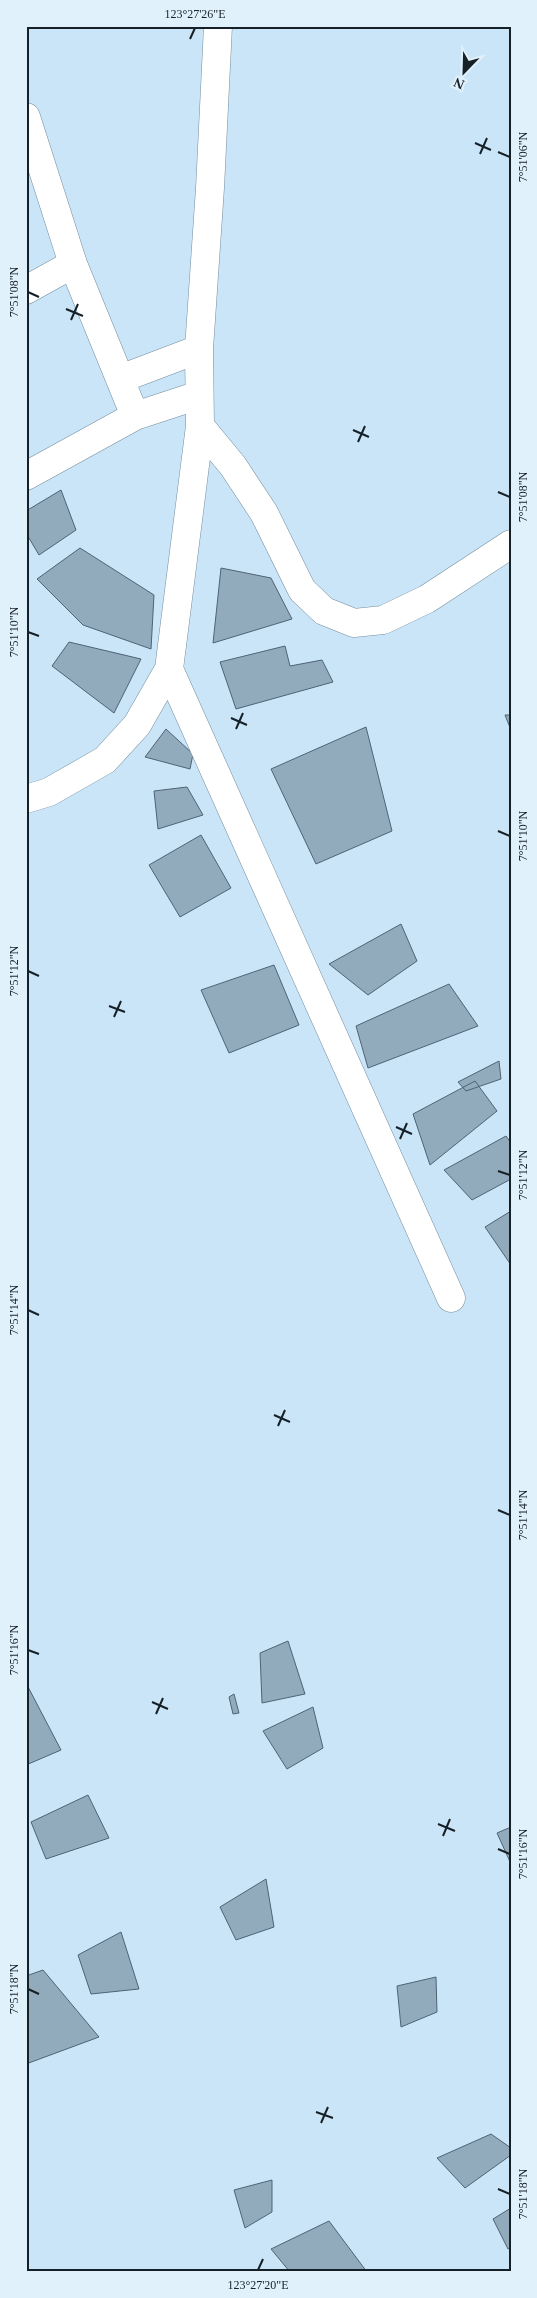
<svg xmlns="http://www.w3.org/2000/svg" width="537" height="2298" font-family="Georgia,serif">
	<rect width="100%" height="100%" fill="#cbe5f8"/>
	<!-- building -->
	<path fill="#91aabc" stroke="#4d6475" d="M 61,490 L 76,530 L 39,555 L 26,533 L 26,511 Z
		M 80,548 L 154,595 L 151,649 L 83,625 L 37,579 Z
		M 221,568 L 271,578 L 292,619 L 213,643 Z
		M 69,642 L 141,659 L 114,713 L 52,666 Z
		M 285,646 L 290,666 L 322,660 L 333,682 L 236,709 L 220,662 Z
		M 505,715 L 511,715 L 511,730 Z
		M 366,727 L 392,831 L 316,864 L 271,769 Z
		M 166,729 L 193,754 L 190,769 L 145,757 Z
		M 187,787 L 203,815 L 158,829 L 154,791 Z
		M 201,835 L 231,888 L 180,917 L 149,865 Z
		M 401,924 L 417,961 L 368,995 L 329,964 Z
		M 274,965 L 299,1025 L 229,1053 L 201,990 Z
		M 449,984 L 478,1026 L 368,1068 L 356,1026 Z
		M 499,1061 L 501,1079 L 466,1091 L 458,1082 Z
		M 475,1081 L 497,1111 L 430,1165 L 413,1114 Z
		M 506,1136 L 511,1143 L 511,1179 L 472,1200 L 444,1170 Z
		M 511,1211 L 511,1265 L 485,1227 Z
		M 288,1641 L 305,1694 L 262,1703 L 260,1653 Z
		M 26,1683 L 61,1750 L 26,1765 Z
		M 234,1694 L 239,1713 L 233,1714 L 229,1697 Z
		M 313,1707 L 323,1748 L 287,1769 L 263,1731 Z
		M 88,1795 L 109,1838 L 46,1859 L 31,1822 Z
		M 511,1827 L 511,1864 L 497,1833 Z
		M 266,1879 L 274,1927 L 236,1940 L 220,1907 Z
		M 121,1932 L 139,1989 L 91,1994 L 78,1955 Z
		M 43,1970 L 99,2037 L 26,2064 L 26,1976 Z
		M 436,1977 L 437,2012 L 401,2027 L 397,1986 Z
		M 491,2134 L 511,2148 L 511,2155 L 465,2188 L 437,2158 Z
		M 272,2180 L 272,2212 L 245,2228 L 234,2190 Z
		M 511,2208 L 511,2248 L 508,2249 L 493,2219 Z
		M 329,2221 L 367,2272 L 290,2272 L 271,2249 Z"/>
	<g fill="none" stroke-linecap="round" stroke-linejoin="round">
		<defs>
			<path id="minor" d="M 26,117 L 73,264 L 135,416 L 26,476
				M 26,290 L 73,264
				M 120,379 L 199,349
				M 135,416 L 199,395
				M 200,426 L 233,466 L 264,513 L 302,590 L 324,611 L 354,623 L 383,620 L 427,599 L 511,544
				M 169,669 L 451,1298
				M 26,799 L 49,792 L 105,760 L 137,725 L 169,669 L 200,426 L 199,349 L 210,188 L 218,26"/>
		</defs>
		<!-- minor casing -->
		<use href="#minor" stroke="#748d9e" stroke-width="29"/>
		<!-- minor -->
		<use href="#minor" stroke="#fff" stroke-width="28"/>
	</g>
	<!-- ticks -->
	<path fill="none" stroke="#162027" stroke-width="2" d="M 190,39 L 195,28M 475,143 L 491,150M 498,152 L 510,157M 480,154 L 487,138M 28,292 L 39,297M 66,309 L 83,316M 71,320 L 78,304M 353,430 L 369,437M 358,442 L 365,426M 498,492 L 510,497M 28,632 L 39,636M 231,718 L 247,725M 236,729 L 243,713M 498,831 L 510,836M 28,971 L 39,976M 109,1006 L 125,1012M 114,1017 L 121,1001M 396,1127 L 412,1134M 400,1139 L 407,1123M 498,1171 L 510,1175M 28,1310 L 39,1315M 274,1415 L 290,1422M 278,1426 L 285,1410M 498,1510 L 510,1515M 28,1650 L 39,1654M 152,1702 L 168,1709M 156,1714 L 163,1698M 438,1824 L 455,1831M 443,1836 L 450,1819M 498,1849 L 510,1854M 28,1989 L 39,1994M 316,2112 L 333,2118M 321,2123 L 328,2107M 498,2189 L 510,2194M 258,2270 L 263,2259"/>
	<!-- border -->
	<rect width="537" height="2298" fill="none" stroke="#e1f1fc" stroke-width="55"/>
	<!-- north arrow -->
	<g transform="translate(464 72) rotate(203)" stroke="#e1f1fc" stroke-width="4" paint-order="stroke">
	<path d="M0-4L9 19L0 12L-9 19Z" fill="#162027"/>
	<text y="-8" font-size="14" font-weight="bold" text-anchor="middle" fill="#162027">N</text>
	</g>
	<rect x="28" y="28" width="482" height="2242" fill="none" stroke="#162027" stroke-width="2"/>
	<g font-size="12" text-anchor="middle" fill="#162027">
		<text x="195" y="18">123°27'26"E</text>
		<text transform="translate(523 157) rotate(-90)" y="4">7°51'06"N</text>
		<text transform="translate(14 292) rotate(-90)" y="4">7°51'08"N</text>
		<text transform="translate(523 497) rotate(-90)" y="4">7°51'08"N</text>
		<text transform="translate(14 632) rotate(-90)" y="4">7°51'10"N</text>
		<text transform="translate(523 836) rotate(-90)" y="4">7°51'10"N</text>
		<text transform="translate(14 971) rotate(-90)" y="4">7°51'12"N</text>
		<text transform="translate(523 1175) rotate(-90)" y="4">7°51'12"N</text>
		<text transform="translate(14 1310) rotate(-90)" y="4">7°51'14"N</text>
		<text transform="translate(523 1515) rotate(-90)" y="4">7°51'14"N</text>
		<text transform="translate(14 1650) rotate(-90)" y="4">7°51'16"N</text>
		<text transform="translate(523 1854) rotate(-90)" y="4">7°51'16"N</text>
		<text transform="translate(14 1989) rotate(-90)" y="4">7°51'18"N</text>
		<text transform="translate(523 2194) rotate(-90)" y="4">7°51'18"N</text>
		<text x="258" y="2289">123°27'20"E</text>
	</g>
</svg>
